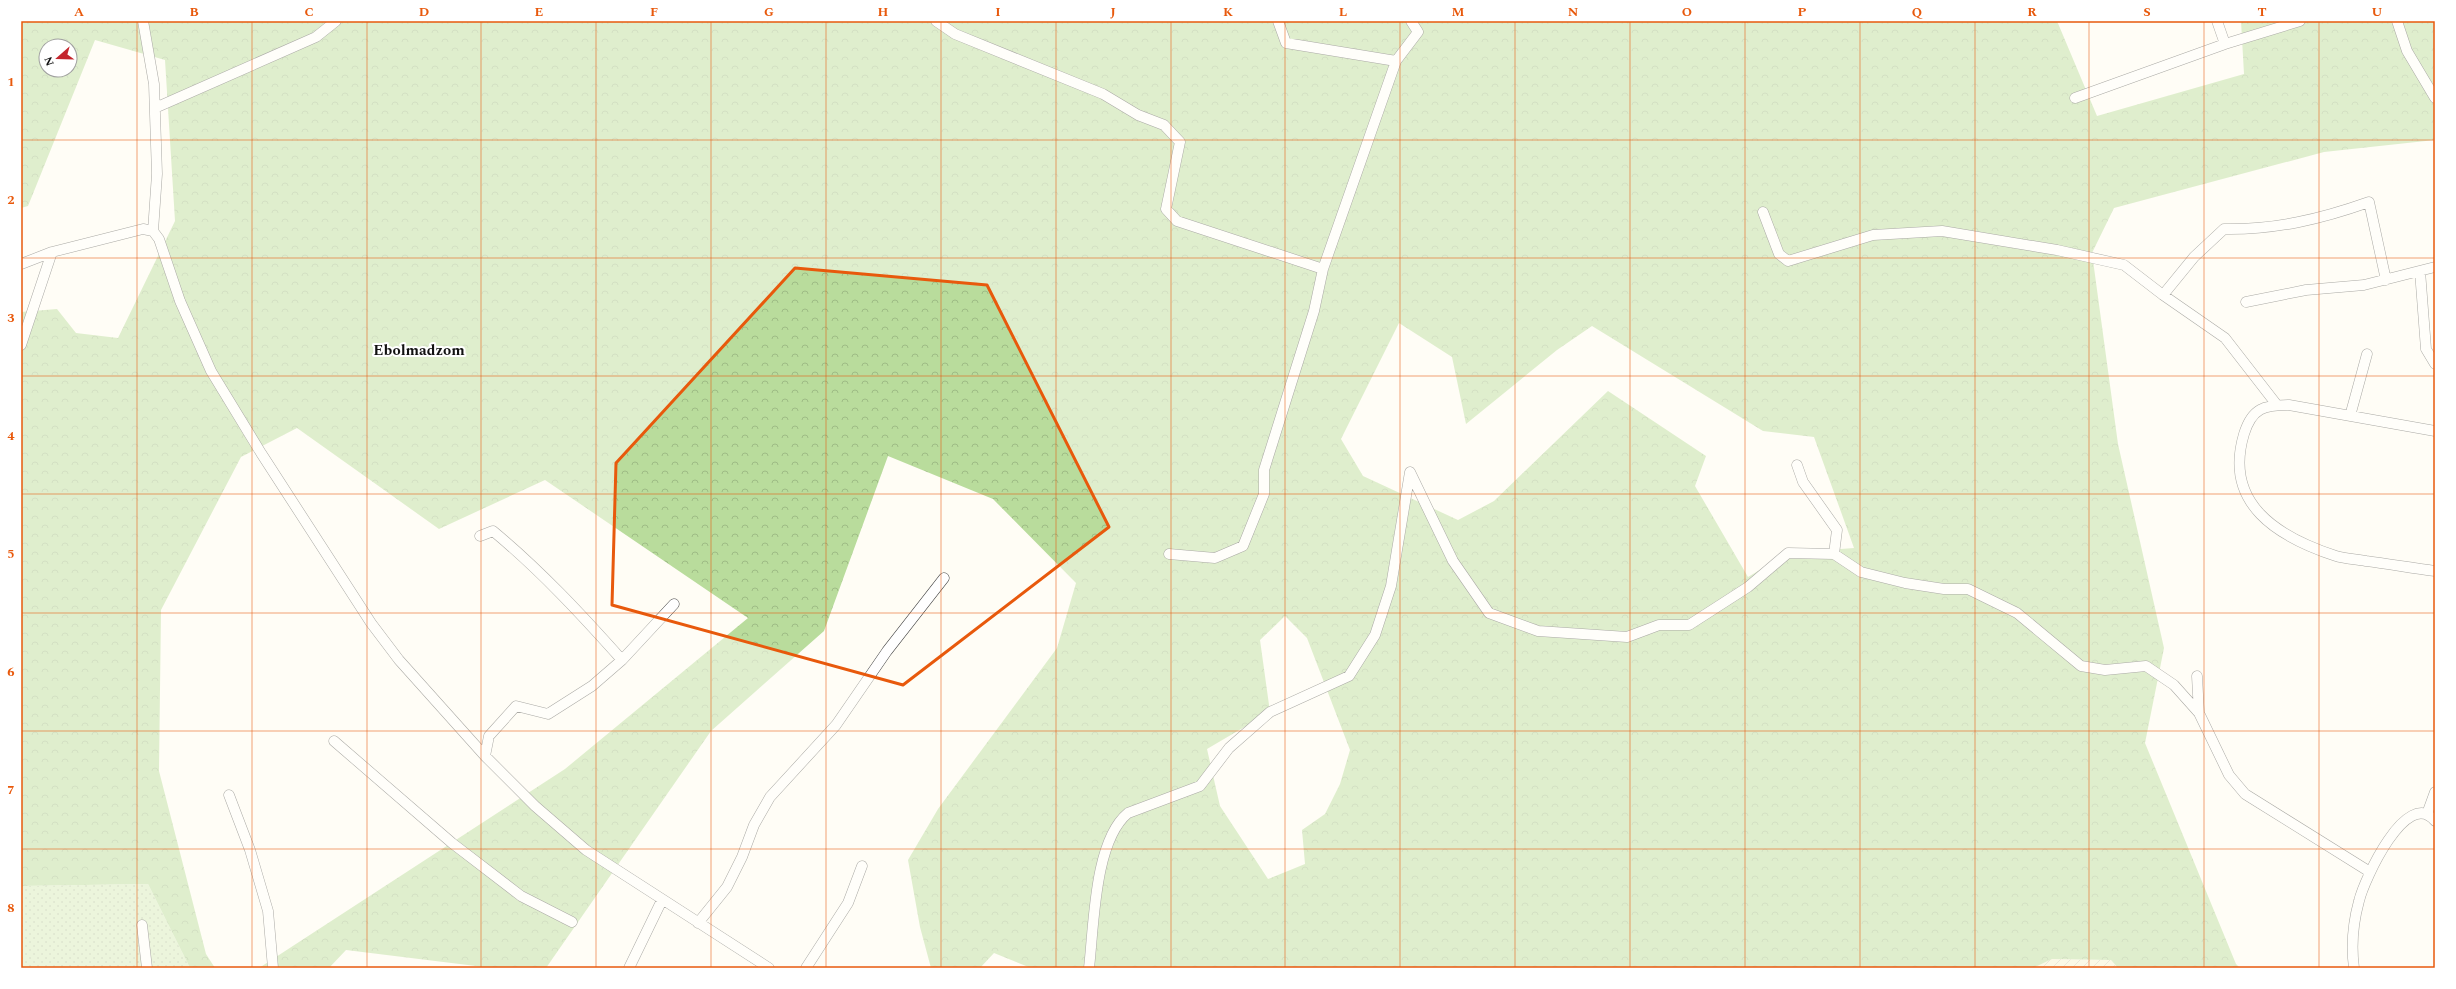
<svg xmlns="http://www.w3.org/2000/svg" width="2456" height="989" font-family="Spectral,serif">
	<defs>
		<pattern id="farmland-furrows" width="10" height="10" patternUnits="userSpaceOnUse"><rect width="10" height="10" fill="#f6f3d4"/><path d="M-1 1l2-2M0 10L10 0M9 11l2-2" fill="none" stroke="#d2cfb5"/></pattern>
		<pattern id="grass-dots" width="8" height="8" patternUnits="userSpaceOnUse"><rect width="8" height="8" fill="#d5ebbd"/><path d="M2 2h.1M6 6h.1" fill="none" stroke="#b6c8a1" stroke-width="1.8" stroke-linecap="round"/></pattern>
		<pattern id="forest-crowns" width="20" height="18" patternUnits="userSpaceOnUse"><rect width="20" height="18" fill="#b9dc9c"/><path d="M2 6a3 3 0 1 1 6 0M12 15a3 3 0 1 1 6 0" fill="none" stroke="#9ebc85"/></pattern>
	</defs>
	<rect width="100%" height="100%" fill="#fffdf5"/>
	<!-- farmland -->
	<path fill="url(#farmland-furrows)" d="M 2051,959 L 2111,960 L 2118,968 L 2033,968 Z"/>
	<!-- grass -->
	<path fill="url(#grass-dots)" d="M 148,884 L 190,968 L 21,968 L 21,886 Z"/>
	<!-- forest -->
	<path fill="url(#forest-crowns)" fill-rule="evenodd" d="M 21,21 L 2057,21 L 2097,116 L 2244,74 L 2241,21 L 2435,21 L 2435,140 L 2324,152 L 2114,208 L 2092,253 L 2118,444 L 2164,648 L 2145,743 L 2236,964 L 2240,968 L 2118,968 L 2111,960 L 2052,959 L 2033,968 L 1031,968 L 994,953 L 980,968 L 931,968 L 920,927 L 908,860 L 938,809 L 1057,648 L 1076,583 L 993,499 L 888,456 L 824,631 L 711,731 L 546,968 L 492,968 L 346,950 L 329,968 L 259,968 L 565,769 L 748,618 L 545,480 L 439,529 L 297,428 L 241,457 L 161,610 L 159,771 L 206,954 L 215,968 L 190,968 L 148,884 L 21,886 L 21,312 L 57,309 L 76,333 L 118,338 L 175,221 L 165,60 L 95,40 L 28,206 L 21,208 ZM 46,46 L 70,46 L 70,70 L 46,70 ZM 1399,323 L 1452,357 L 1466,424 L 1557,350 L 1592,326 L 1763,431 L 1814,437 L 1854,548 L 1788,553 L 1748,577 L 1695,486 L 1706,456 L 1608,391 L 1494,501 L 1458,520 L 1363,476 L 1341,439 ZM 1285,616 L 1307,638 L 1350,750 L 1340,784 L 1325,814 L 1302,830 L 1305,864 L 1268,879 L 1220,806 L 1207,749 L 1270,712 L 1260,640 Z"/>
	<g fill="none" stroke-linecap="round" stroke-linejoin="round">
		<defs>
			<path id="minor" d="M 143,21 L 154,84 L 157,174 L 153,231
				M 936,21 L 955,34 L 1103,94 L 1138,115 L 1164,125 L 1180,142 L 1166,209 L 1177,221 L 1323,269
				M 1278,21 L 1286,43 L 1396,61
				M 2217,21 L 2225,44
				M 2397,21 L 2407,51 L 2435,98
				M 2075,98 L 2225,44 L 2300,21
				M 155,108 L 316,37 L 336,21
				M 1763,212 L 1779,254 L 1788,261 L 1873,235 L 1942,231 L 2057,250 L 2124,265 L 2163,295 L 2225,338 L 2277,405
				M 21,264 L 52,252 L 143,229 L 153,231 L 159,239 L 180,301 L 211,371 L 261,453 L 371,623 L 399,660 L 485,756 L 535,806 L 586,850 L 769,968
				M 2420,271 L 2426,349 L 2435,364
				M 2163,295 L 2194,257 L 2224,229 C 2275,230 2321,219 2369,202 L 2386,280
				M 2246,302 L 2306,290 L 2364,285 L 2435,267
				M 21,345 L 52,252
				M 2350,416 L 2367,354
				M 2435,431 L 2289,405 C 2264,405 2252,408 2244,434 C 2223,504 2278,537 2336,556 C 2345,559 2356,559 2366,561 C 2389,564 2412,568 2435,571
				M 1797,465 L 1803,482 L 1837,530 L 1834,554
				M 480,536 L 493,531 C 540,570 581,614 622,660
				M 1169,554 L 1215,558 L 1243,546 L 1264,494 L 1264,470 L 1314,311 L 1323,269 L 1396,61 L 1418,32 L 1411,21
				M 2197,676 L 2199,713 L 2229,775 L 2245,794 L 2370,872
				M 334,741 L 452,843 L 521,896 L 572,922
				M 485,756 L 489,736 L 516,706 L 548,714 L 592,686 L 622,660 L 674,604
				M 229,795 L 250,850 L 268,911 L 273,968
				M 2427,814 L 2435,792
				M 698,923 L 727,887 L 742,857 L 754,825 L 770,797 L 836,725 L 887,651 L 944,578
				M 142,925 L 147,968
				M 629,968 L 662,900
				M 806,968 L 848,903 L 862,866
				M 1089,968 C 1094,926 1094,841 1128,813 L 1200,786 L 1229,748 L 1270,712 L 1349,676 L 1375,635 L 1391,586 L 1410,472 L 1453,561 L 1489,613 L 1538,631 L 1627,637 L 1659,625 L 1689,625 L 1748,587 L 1788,553 L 1834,554 L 1861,572 L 1905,583 L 1944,589 L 1968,589 L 2017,613 L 2081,666 L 2105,670 L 2146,666 L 2174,685 L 2199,713
				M 2354,968 C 2351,946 2353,923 2359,901 C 2364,880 2407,786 2435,821"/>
		</defs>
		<!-- minor casing -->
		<use href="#minor" stroke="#444" stroke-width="11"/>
		<!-- minor -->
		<use href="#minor" stroke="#fff" stroke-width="10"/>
	</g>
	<!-- marked area -->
	<path d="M0 0H2456V989H0ZM 795,268 L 987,285 L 1109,527 L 903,685 L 612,605 L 616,463 Z" fill="#fffdf5" fill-opacity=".55" fill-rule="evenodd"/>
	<path fill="none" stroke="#e8590c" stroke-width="3" stroke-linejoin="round" d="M 795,268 L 987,285 L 1109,527 L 903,685 L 612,605 L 616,463 Z"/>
	<!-- grid -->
	<path fill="none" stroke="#e8590c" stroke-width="1" stroke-opacity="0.55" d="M 137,21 L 137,968M 252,21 L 252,968M 367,21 L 367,968M 481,21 L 481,968M 596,21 L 596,968M 711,21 L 711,968M 826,21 L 826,968M 941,21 L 941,968M 1056,21 L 1056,968M 1171,21 L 1171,968M 1285,21 L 1285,968M 1400,21 L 1400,968M 1515,21 L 1515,968M 1630,21 L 1630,968M 1745,21 L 1745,968M 1860,21 L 1860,968M 1975,21 L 1975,968M 2089,21 L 2089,968M 2204,21 L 2204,968M 2319,21 L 2319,968M 21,140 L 2435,140M 21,258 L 2435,258M 21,376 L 2435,376M 21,494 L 2435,494M 21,613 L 2435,613M 21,731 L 2435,731M 21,849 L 2435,849"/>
	<g text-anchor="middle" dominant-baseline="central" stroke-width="4" stroke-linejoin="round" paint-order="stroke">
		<!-- quarter labels -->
		<g font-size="15" font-weight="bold" fill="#111" stroke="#fff">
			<text x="419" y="350">Ebolmadzom</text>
		</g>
	</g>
	<!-- border -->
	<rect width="2456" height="989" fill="none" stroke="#ffffff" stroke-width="44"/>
	<!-- north arrow -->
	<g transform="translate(58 58) rotate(250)"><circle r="19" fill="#ffffff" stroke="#a0a0a0"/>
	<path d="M0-3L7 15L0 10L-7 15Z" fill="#c4262e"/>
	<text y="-6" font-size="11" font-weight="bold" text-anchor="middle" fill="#111111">N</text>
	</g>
	<rect x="22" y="22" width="2412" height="945" fill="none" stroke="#e8590c" stroke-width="1.5"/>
	<g font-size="13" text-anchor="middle" font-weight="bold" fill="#e8590c">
		<text x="79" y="16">A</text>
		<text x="194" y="16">B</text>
		<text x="309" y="16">C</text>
		<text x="424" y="16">D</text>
		<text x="539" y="16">E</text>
		<text x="654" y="16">F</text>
		<text x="769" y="16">G</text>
		<text x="883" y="16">H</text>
		<text x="998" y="16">I</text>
		<text x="1113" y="16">J</text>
		<text x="1228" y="16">K</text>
		<text x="1343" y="16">L</text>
		<text x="1458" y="16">M</text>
		<text x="1573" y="16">N</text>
		<text x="1687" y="16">O</text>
		<text x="1802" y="16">P</text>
		<text x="1917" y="16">Q</text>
		<text x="2032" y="16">R</text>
		<text x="2147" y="16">S</text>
		<text x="2262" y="16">T</text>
		<text x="2377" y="16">U</text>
		<text x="11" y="86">1</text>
		<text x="11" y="204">2</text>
		<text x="11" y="322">3</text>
		<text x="11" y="440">4</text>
		<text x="11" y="558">5</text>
		<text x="11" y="676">6</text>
		<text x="11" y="794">7</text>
		<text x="11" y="912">8</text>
	</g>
</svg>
